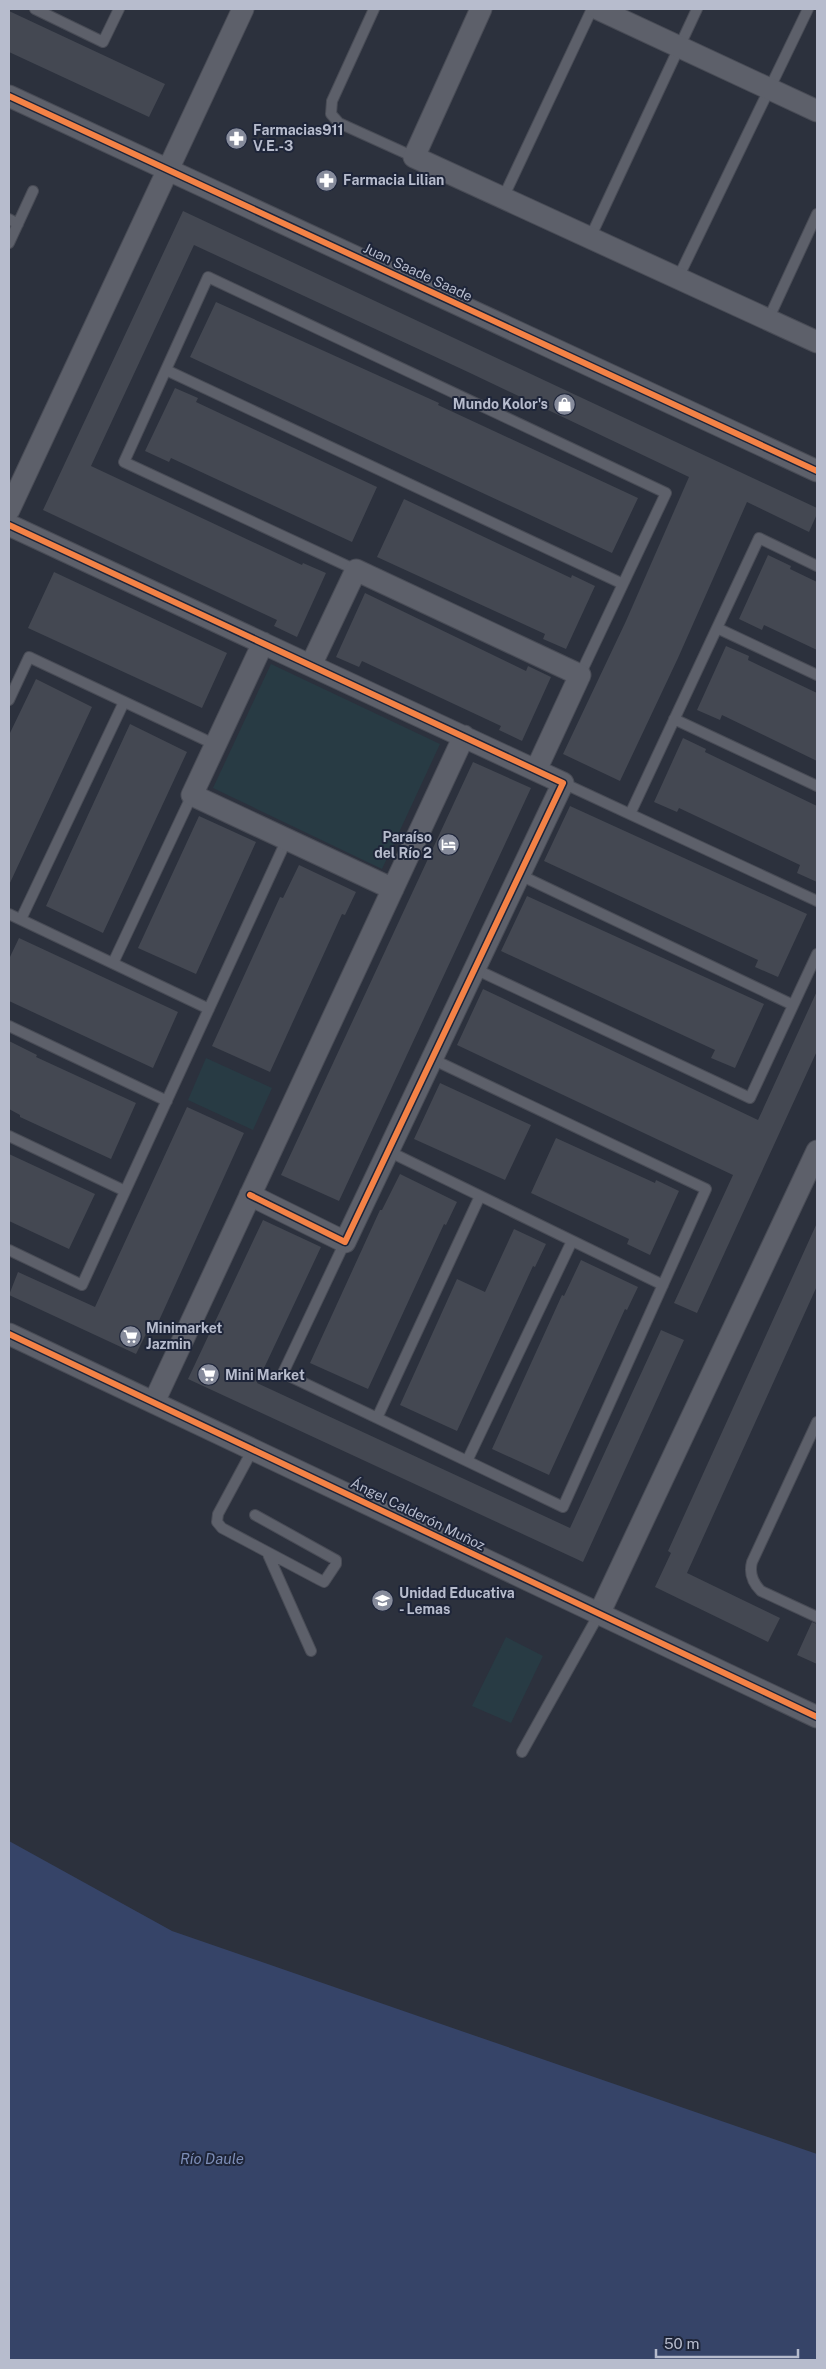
<svg xmlns="http://www.w3.org/2000/svg" width="826" height="2369" font-family="'Public Sans',sans-serif">
	<rect width="100%" height="100%" fill="#2c313d"/>
	<!-- green -->
	<path fill="#283b44" d="M 271,664 L 440,744 L 382,869 L 213,788 Z
		M 206,1058 L 272,1088 L 253,1130 L 188,1100 Z
		M 506,1637 L 543,1656 L 511,1723 L 472,1706 Z"/>
	<!-- water -->
	<path fill="#364468" d="M 9,1841 L 172,1931 L 817,2154 L 817,2360 L 9,2360 Z"/>
	<!-- building -->
	<path fill="#444852" d="M 9,11 L 165,84 L 149,117 L 9,52 Z
		M 183,211 L 817,508 L 817,514 L 809,532 L 747,502 L 678,658 L 620,781 L 563,754 L 626,621 L 689,477 L 468,372 L 194,245 L 91,466 L 302,565 L 303,563 L 326,573 L 297,637 L 274,626 L 277,620 L 43,510 Z
		M 216,302 L 439,403 L 438,405 L 638,498 L 612,553 L 190,357 Z
		M 175,388 L 198,398 L 196,402 L 377,487 L 352,542 L 171,458 L 169,462 L 145,451 Z
		M 404,499 L 571,578 L 572,575 L 595,586 L 566,649 L 543,639 L 545,634 L 377,557 Z
		M 768,555 L 791,566 L 790,569 L 817,582 L 817,650 L 764,625 L 762,630 L 739,619 Z
		M 54,572 L 227,653 L 202,708 L 28,628 Z
		M 365,593 L 526,671 L 528,666 L 551,677 L 522,741 L 499,730 L 501,726 L 362,661 L 359,667 L 336,657 Z
		M 726,646 L 749,656 L 748,660 L 817,693 L 817,761 L 722,715 L 720,720 L 697,710 Z
		M 36,679 L 92,707 L 9,885 L 9,735 Z
		M 130,724 L 187,752 L 103,933 L 46,906 Z
		M 683,738 L 706,749 L 705,752 L 817,806 L 817,882 L 797,873 L 800,865 L 679,808 L 677,812 L 654,802 Z
		M 473,762 L 531,788 L 339,1201 L 281,1175 Z
		M 570,806 L 807,914 L 778,977 L 755,967 L 758,960 L 544,861 Z
		M 199,816 L 256,842 L 196,974 L 138,948 Z
		M 299,865 L 356,892 L 345,915 L 342,914 L 270,1072 L 212,1046 L 280,897 L 283,898 Z
		M 527,896 L 764,1004 L 735,1068 L 711,1058 L 715,1050 L 501,951 Z
		M 19,938 L 178,1012 L 153,1068 L 9,1001 L 9,959 Z
		M 483,989 L 758,1120 L 817,991 L 817,1051 L 697,1313 L 674,1303 L 733,1175 L 457,1045 Z
		M 9,1041 L 37,1055 L 36,1057 L 136,1103 L 111,1159 L 20,1117 L 20,1115 L 9,1109 Z
		M 440,1083 L 531,1125 L 505,1180 L 414,1139 Z
		M 187,1107 L 244,1133 L 157,1325 L 152,1322 L 136,1354 L 9,1295 L 18,1272 L 95,1307 Z
		M 556,1138 L 655,1183 L 656,1180 L 679,1191 L 650,1255 L 627,1244 L 629,1239 L 531,1193 Z
		M 9,1154 L 95,1194 L 69,1249 L 9,1221 Z
		M 400,1174 L 457,1202 L 446,1225 L 444,1224 L 368,1389 L 310,1363 L 380,1210 L 382,1210 Z
		M 263,1220 L 321,1247 L 257,1383 L 570,1528 L 661,1330 L 684,1340 L 583,1562 L 188,1379 Z
		M 817,1223 L 817,1286 L 687,1573 L 780,1618 L 768,1642 L 655,1587 L 671,1553 L 668,1551 Z
		M 514,1229 L 546,1244 L 535,1267 L 533,1266 L 457,1431 L 400,1405 L 457,1279 L 485,1292 Z
		M 581,1260 L 638,1287 L 627,1310 L 625,1309 L 549,1475 L 492,1449 L 562,1295 L 564,1296 Z
		M 812,1622 L 817,1624 L 817,1664 L 797,1655 Z"/>
	<g fill="none" stroke-linecap="round" stroke-linejoin="round">
		<defs>
			<path id="service" d="M 35,9 L 103,42 L 119,9
				M 374,9 L 332,101 L 331,114 L 339,123 L 414,157
				M 503,198 L 592,9
				M 9,219 L 18,224
				M 590,238 L 697,9
				M 9,243 L 33,191
				M 678,278 L 808,9
				M 768,320 L 817,214
				M 166,370 L 623,584
				M 356,570 L 124,462 L 208,277 L 666,493 L 580,675
				M 717,628 L 817,675
				M 9,700 L 29,657 L 216,745
				M 674,719 L 817,786
				M 563,783 L 817,901
				M 630,814 L 759,538 L 817,566
				M 520,875 L 793,1005
				M 9,914 L 209,1009
				M 21,919 L 124,702
				M 113,963 L 192,795
				M 475,969 L 750,1098 L 817,954
				M 9,1026 L 167,1101
				M 9,1136 L 125,1191
				M 388,1151 L 663,1285
				M 345,1242 L 283,1373 L 563,1507 L 706,1189 L 432,1059
				M 9,1250 L 82,1285 L 287,839
				M 377,1418 L 480,1196
				M 817,1422 L 752,1562 C 749,1573 752,1582 761,1591 L 817,1617
				M 253,1449 L 218,1514 L 217,1522 L 222,1528 L 320,1580 L 324,1582 L 336,1564 L 336,1560 L 255,1515
				M 467,1461 L 572,1241
				M 267,1552 L 311,1651
				M 522,1752 L 599,1614"/>
			<path id="minor" d="M 481,9 L 414,157 L 817,342
				M 598,9 L 817,111
				M 9,96 L 817,471
				M 9,510 L 243,9
				M 9,525 L 563,783 L 345,1242 L 250,1195
				M 263,643 L 192,795 L 393,889
				M 311,665 L 356,570 L 580,675 L 536,770
				M 9,1334 L 817,1717
				M 154,1402 L 464,736
				M 599,1614 L 817,1151"/>
		</defs>
		<!-- service casing -->
		<use href="#service" stroke="#494c56" stroke-width="12"/>
		<!-- minor casing -->
		<use href="#minor" stroke="#494c56" stroke-width="23"/>
		<!-- service -->
		<use href="#service" stroke="#5d606a" stroke-width="10"/>
		<!-- minor -->
		<use href="#minor" stroke="#5d606a" stroke-width="21"/>
		<defs>
			<path id="cycleway" d="M 9,96 L 817,471
				M 9,525 L 563,783 L 345,1242 L 250,1195
				M 9,1334 L 817,1717"/>
		</defs>
		<!-- cycleway casing -->
		<use href="#cycleway" stroke="#1e2539" stroke-width="9"/>
		<!-- cycleway -->
		<use href="#cycleway" stroke="#f48246" stroke-width="6"/>
	</g>
	<!-- icons -->
	<defs>
		<symbol id="pharmacy-disc" viewBox="-11 -11 22 22"><circle r="9.5" fill="#868b9b" stroke="#1e2539"/><path d="M-2-6h4v4h4v4h-4v4h-4v-4h-4v-4h4Z" fill="#fff"/></symbol>
		<symbol id="shop-disc" viewBox="-11 -11 22 22"><circle r="9.5" fill="#868b9b" stroke="#1e2539"/><path d="M-5-2.5h2.3a2.7 3.5 0 0 1 5.4 0H5L5.5 6h-11ZM-1.5-2.5h3a1.5 2.3 0 0 0-3 0Z" fill="#fff"/></symbol>
		<symbol id="hotel-disc" viewBox="-11 -11 22 22"><circle r="9.5" fill="#868b9b" stroke="#1e2539"/><path d="M-6-4.5h1.5V1H6V5H4.5V3h-9V5H-6ZM-4 0a1.8 1.8 0 1 1 3.6 0ZM.5 0V-2.5h3Q6-2.5 6 0Z" fill="#fff"/></symbol>
		<symbol id="supermarket-disc" viewBox="-11 -11 22 22"><circle r="9.5" fill="#868b9b" stroke="#1e2539"/><path d="M-6-5.5h2.5l.6 2H6L4.5 2H-2.5L-4.4-4H-6ZM-1.5 3.2a1.3 1.3 0 1 0 .1 0ZM3 3.2a1.3 1.3 0 1 0 .1 0Z" fill="#fff"/></symbol>
		<symbol id="school-disc" viewBox="-11 -11 22 22"><circle r="9.5" fill="#868b9b" stroke="#1e2539"/><path d="M0-5L7-2L0 1L-7-2ZM-4 1L0 2.5L4 1V4Q0 6-4 4Z" fill="#fff"/></symbol>
	</defs>
	<g fill-rule="evenodd">
		<use href="#pharmacy-disc" x="224" y="126" width="25" height="25"/>
		<use href="#pharmacy-disc" x="314" y="168" width="25" height="25"/>
		<use href="#shop-disc" x="552" y="392" width="25" height="25"/>
		<use href="#hotel-disc" x="436" y="832" width="25" height="25"/>
		<use href="#supermarket-disc" x="118" y="1324" width="25" height="25"/>
		<use href="#supermarket-disc" x="196" y="1362" width="25" height="25"/>
		<use href="#school-disc" x="370" y="1588" width="25" height="25"/>
	</g>
	<g text-anchor="middle" dominant-baseline="central" stroke-width="4" stroke-linejoin="round" paint-order="stroke">
		<!-- poi labels -->
		<g font-size="14" font-weight="bold" fill="#b7bccd" stroke="#1e2539" text-anchor="start">
			<text x="253" y="130">Farmacias911<tspan x="253" dy="16">V.E.-3</tspan></text>
			<text x="343" y="180">Farmacia Lilian</text>
			<text x="548" y="404" text-anchor="end">Mundo Kolor's</text>
			<text x="432" y="837" text-anchor="end">Paraíso<tspan x="432" dy="16">del Río 2</tspan></text>
			<text x="146" y="1328">Minimarket<tspan x="146" dy="16">Jazmin</tspan></text>
			<text x="225" y="1375">Mini Market</text>
			<text x="399" y="1593">Unidad Educativa<tspan x="399" dy="16">- Lemas</tspan></text>
		</g>
		<!-- street labels -->
		<g font-size="14" fill="#b7bccd" stroke="#1e2539">
			<text transform="translate(418 272) rotate(25)">Juan Saade Saade</text>
			<text transform="translate(418 1514) rotate(26)">Ángel Calderón Muñoz</text>
		</g>
		<!-- water labels -->
		<g font-size="15" font-style="italic" fill="#7c8db6" stroke="#1e2539">
			<text x="212" y="2158">Río Daule</text>
		</g>
	</g>
	<!-- border -->
	<rect width="826" height="2369" fill="none" stroke="#b7bccd" stroke-width="20"/>
	<!-- scale -->
	<path d="M656 2349v8h142v-8" fill="none" stroke="#b7bccd" stroke-width="2.5"/>
	<text x="664" y="2349" font-size="15" fill="#b7bccd" stroke="#1e2539" stroke-width="4" paint-order="stroke">50 m</text>
</svg>
